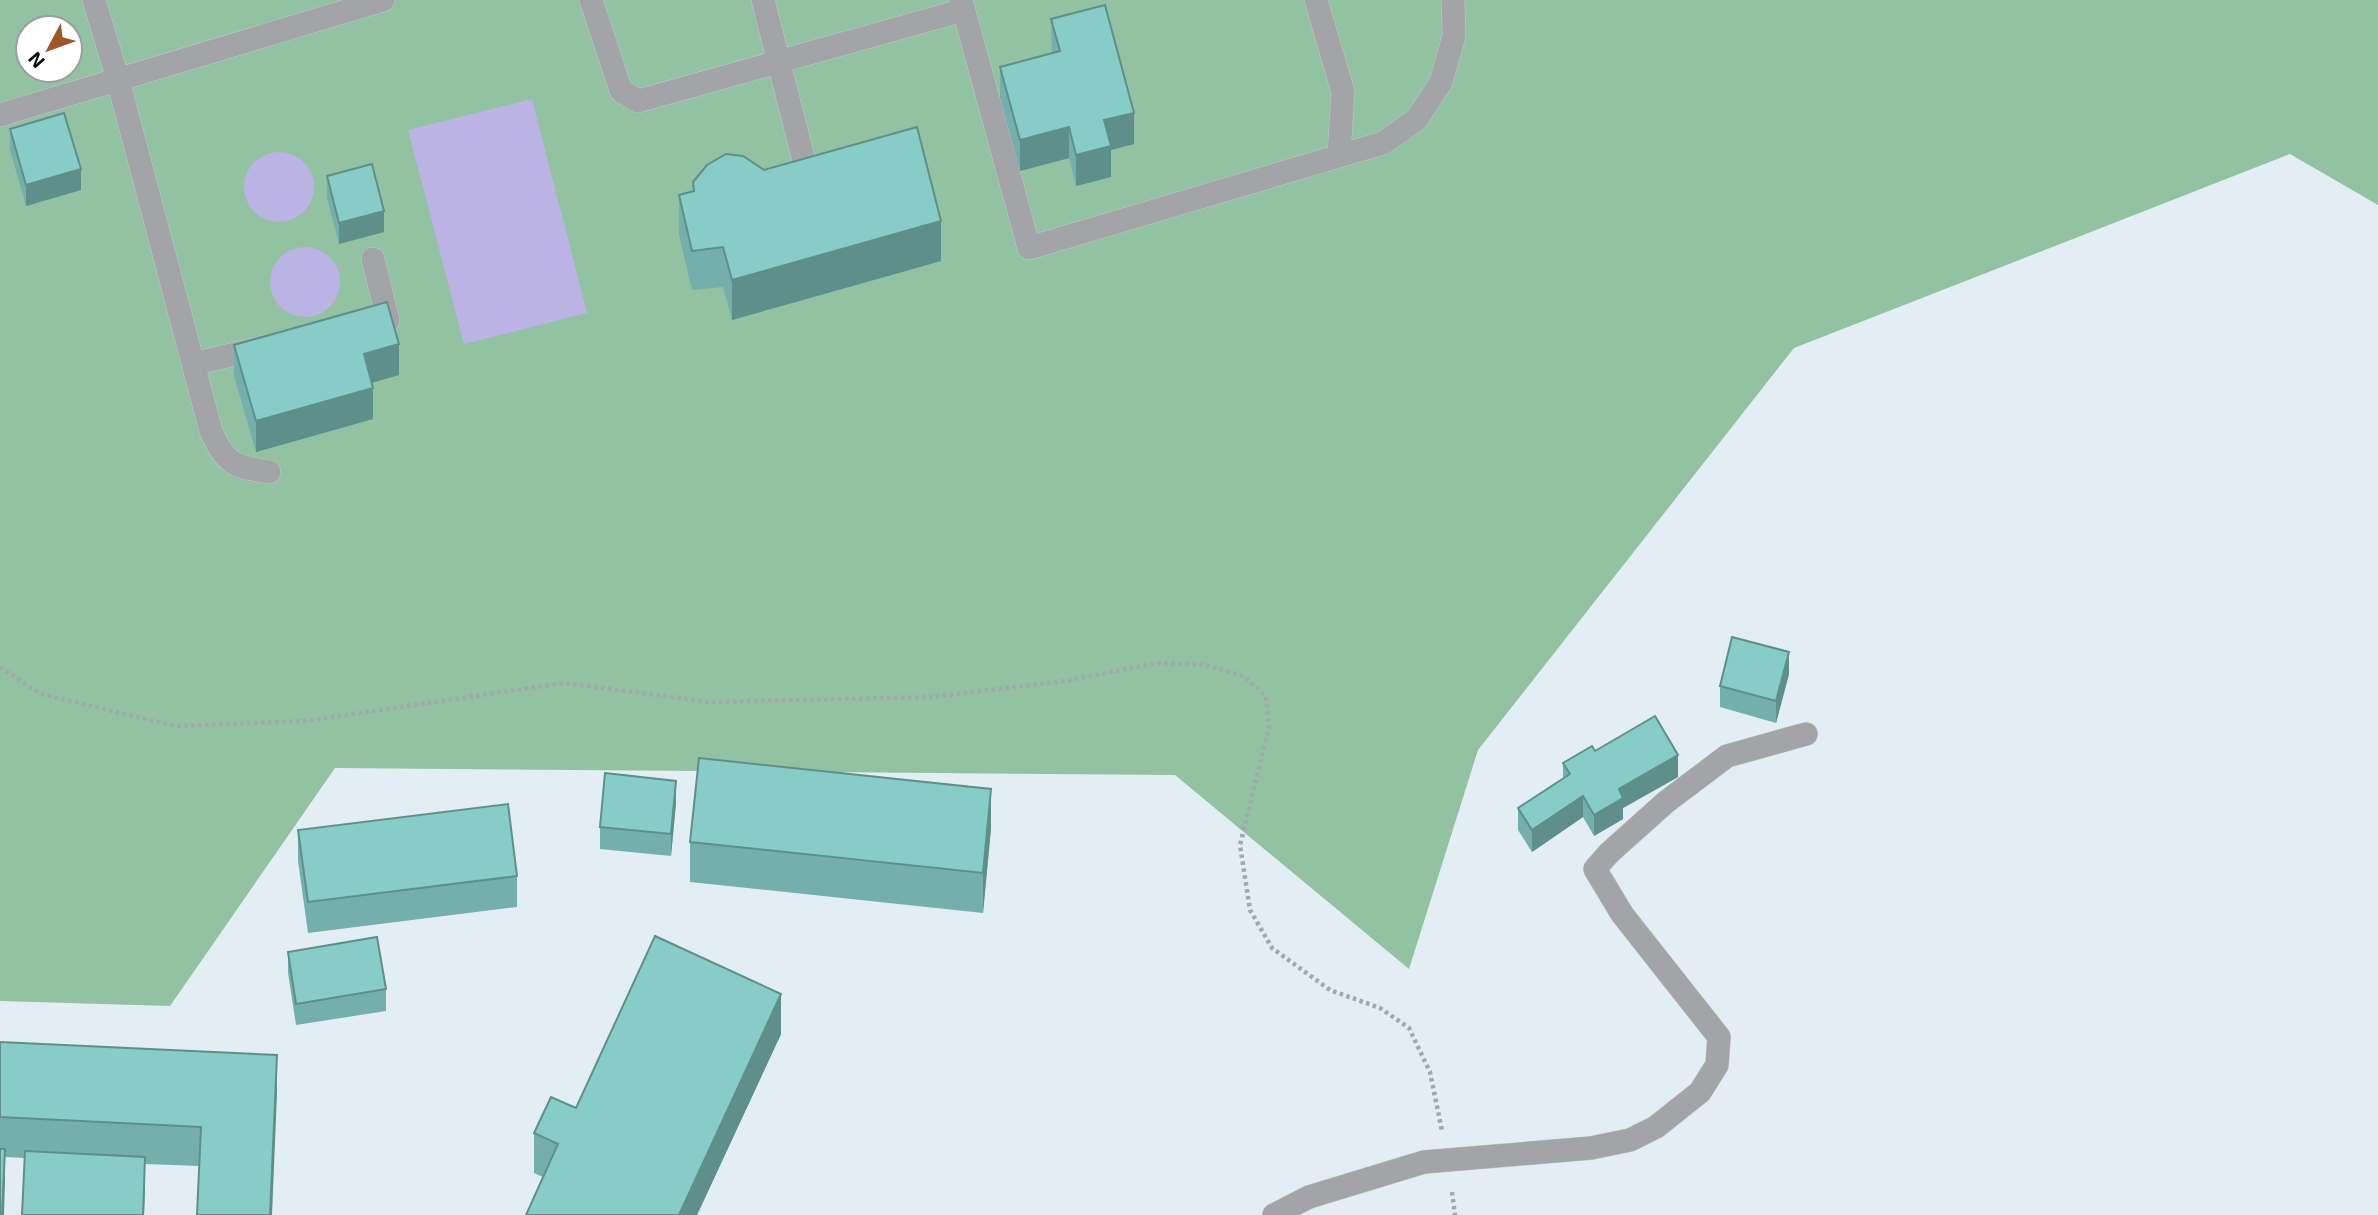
<svg xmlns="http://www.w3.org/2000/svg" width="2378" height="1215" font-family="'Exo 2',sans-serif">
	<rect width="100%" height="100%" fill="#e2eef3"/>
	<!-- forest -->
	<path fill="#92c2a1" fill-rule="evenodd" d="M 0,0 L 2378,0 L 2378,205 L 2290,154 L 1794,348 L 1478,750 L 1409,969 L 1175,775 L 335,768 L 170,1006 L 0,1001 ZM 28,28 L 70,28 L 70,70 L 28,70 Z"/>
	<!-- water -->
	<path fill="#bbb3e4" d="M 532,99 L 587,313 L 464,344 L 408,130 Z
		M244 187a35 35 0 1 1 70 0a35 35 0 1 1-70 0Z
		M270 282a35 35 0 1 1 70 0a35 35 0 1 1-70 0Z"/>
	<g fill="none" stroke-linecap="round" stroke-linejoin="round">
		<defs>
			<path id="lane" d="M 94,0 L 118,80 L 211,431 C 225,464 235,467 269,472
				M 591,0 L 621,91 L 638,101 L 964,10
				M 763,0 L 806,169
				M 961,0 L 1029,248 L 1383,143 L 1417,119 L 1441,82 L 1454,36 L 1453,0
				M 1316,0 L 1343,92 L 1339,155
				M 0,115 L 383,0
				M 373,259 L 388,320 L 377,322
				M 193,364 L 265,347
				M 1274,1215 L 1309,1197 L 1424,1162 L 1591,1148 L 1630,1140 L 1656,1127 L 1700,1092 L 1717,1065 L 1719,1037 L 1622,914 L 1595,869 L 1609,853 L 1666,802 L 1727,756 L 1806,734"/>
		</defs>
		<!-- lane casing -->
		<use href="#lane" stroke="#bfcacf" stroke-width="24"/>
		<!-- path -->
		<path stroke="#9fa9ad" stroke-width="4.5" stroke-dasharray="3.5 3.5" stroke-linecap="butt" d="M 0,667 L 41,694 L 175,726 L 305,721 L 564,683 L 709,702 L 932,697 L 1065,681 L 1158,663 L 1206,665 L 1244,676 L 1266,697 L 1269,727 L 1240,845 L 1250,910 L 1272,948 L 1330,990 L 1380,1008 L 1409,1028 L 1430,1072 L 1442,1131
			M 1452,1192 L 1455,1215"/>
		<!-- lane -->
		<use href="#lane" stroke="#a2a4a8" stroke-width="23"/>
	</g>
	<!-- wall -->
	<path fill="#75afab" d="M 1051,19 L 1134,144 L 1111,150 L 1111,177 L 1076,186 L 1069,158 L 1020,171 L 1000,98 L 1000,67 L 1052,53 Z
		M 10,129 L 81,190 L 26,206 L 10,150 Z
		M 327,176 L 384,232 L 339,244 L 327,198 Z
		M 679,195 L 941,261 L 732,320 L 723,287 L 692,290 L 679,235 Z
		M 234,345 L 399,375 L 372,383 L 373,419 L 256,452 L 234,376 Z
		M 1789,674 L 1776,723 L 1720,707 L 1720,686 Z
		M 1595,751 L 1678,777 L 1623,808 L 1623,819 L 1594,836 L 1583,817 L 1532,852 L 1518,830 L 1518,808 L 1563,778 L 1563,763 Z
		M 676,803 L 671,856 L 600,849 L 600,827 Z
		M 991,828 L 983,913 L 690,882 L 690,842 Z
		M 298,830 L 517,876 L 517,907 L 308,933 L 298,861 Z
		M 288,952 L 386,989 L 386,1011 L 296,1025 L 288,973 Z
		M 781,1034 L 697,1215 L 526,1215 L 543,1177 L 534,1173 L 534,1133 L 576,1108 Z
		M 0,1042 L 277,1094 L 199,1166 L 145,1164 L 145,1188 L 25,1158 L 5,1157 L 5,1180 L 0,1215 Z"/>
	<!-- shaded-wall -->
	<path fill="#5f8f8b" d="M 1134,113 L 1134,144 L 1111,150 L 1111,177 L 1076,186 L 1076,155 L 1104,120 Z
		M 1069,127 L 1069,158 L 1020,171 L 1020,140 Z
		M 81,169 L 81,190 L 26,206 L 26,185 Z
		M 384,211 L 384,232 L 339,244 L 339,223 Z
		M 941,221 L 941,261 L 732,320 L 732,280 Z
		M 399,344 L 399,375 L 364,385 L 364,354 Z
		M 373,388 L 373,419 L 256,452 L 256,421 Z
		M 1789,652 L 1789,674 L 1776,723 L 1776,701 Z
		M 1678,755 L 1678,777 L 1623,808 L 1623,819 L 1594,836 L 1594,815 L 1619,789 Z
		M 676,781 L 676,803 L 671,856 L 671,834 Z
		M 991,789 L 991,828 L 983,913 L 983,873 Z
		M 1583,796 L 1583,817 L 1532,852 L 1532,830 Z
		M 781,994 L 781,1034 L 697,1215 L 679,1215 Z
		M 277,1055 L 277,1094 L 272,1215 L 270,1215 Z
		M 5,1149 L 5,1180 L 4,1215 L 2,1215 Z
		M 145,1157 L 145,1188 L 144,1215 L 143,1215 Z"/>
	<!-- building -->
	<path fill="#88ccc7" stroke="#5f8f8b" stroke-width="2" d="M 1105,5 L 1134,113 L 1104,120 L 1111,146 L 1076,155 L 1069,127 L 1020,140 L 1000,67 L 1060,51 L 1051,19 Z
		M 64,113 L 81,169 L 26,185 L 10,129 Z
		M 917,127 L 941,221 L 732,280 L 723,247 L 692,251 L 679,195 L 694,191 L 693,182 L 707,165 L 726,154 L 743,156 L 764,170 Z
		M 372,164 L 384,211 L 339,223 L 327,176 Z
		M 387,302 L 399,344 L 364,354 L 373,388 L 256,421 L 234,345 Z
		M 1732,637 L 1789,652 L 1776,701 L 1720,686 Z
		M 1655,716 L 1678,755 L 1619,789 L 1623,798 L 1594,815 L 1583,796 L 1532,830 L 1518,808 L 1570,774 L 1563,763 L 1592,746 L 1595,751 Z
		M 699,758 L 991,789 L 983,873 L 690,842 Z
		M 605,773 L 676,781 L 671,834 L 600,827 Z
		M 508,804 L 517,876 L 308,902 L 298,830 Z
		M 655,936 L 781,994 L 679,1215 L 526,1215 L 558,1144 L 534,1133 L 551,1097 L 576,1108 Z
		M 377,937 L 386,989 L 296,1004 L 288,952 Z
		M 0,1042 L 277,1055 L 270,1215 L 197,1215 L 201,1127 L 0,1117 Z
		M 0,1149 L 5,1149 L 2,1215 L 0,1215 Z
		M 25,1151 L 145,1157 L 143,1215 L 22,1215 Z"/>
	<!-- north arrow -->
	<g transform="translate(49 49) rotate(229)"><circle r="33" fill="#ffffff" stroke="#9d9e9f" stroke-width="2"/>
	<path d="M0-5L12 26L0 18L-12 26Z" fill="#9b5729"/>
	<text y="-10" font-size="19" font-weight="bold" text-anchor="middle" fill="#090d0f">N</text>
	</g>
</svg>
